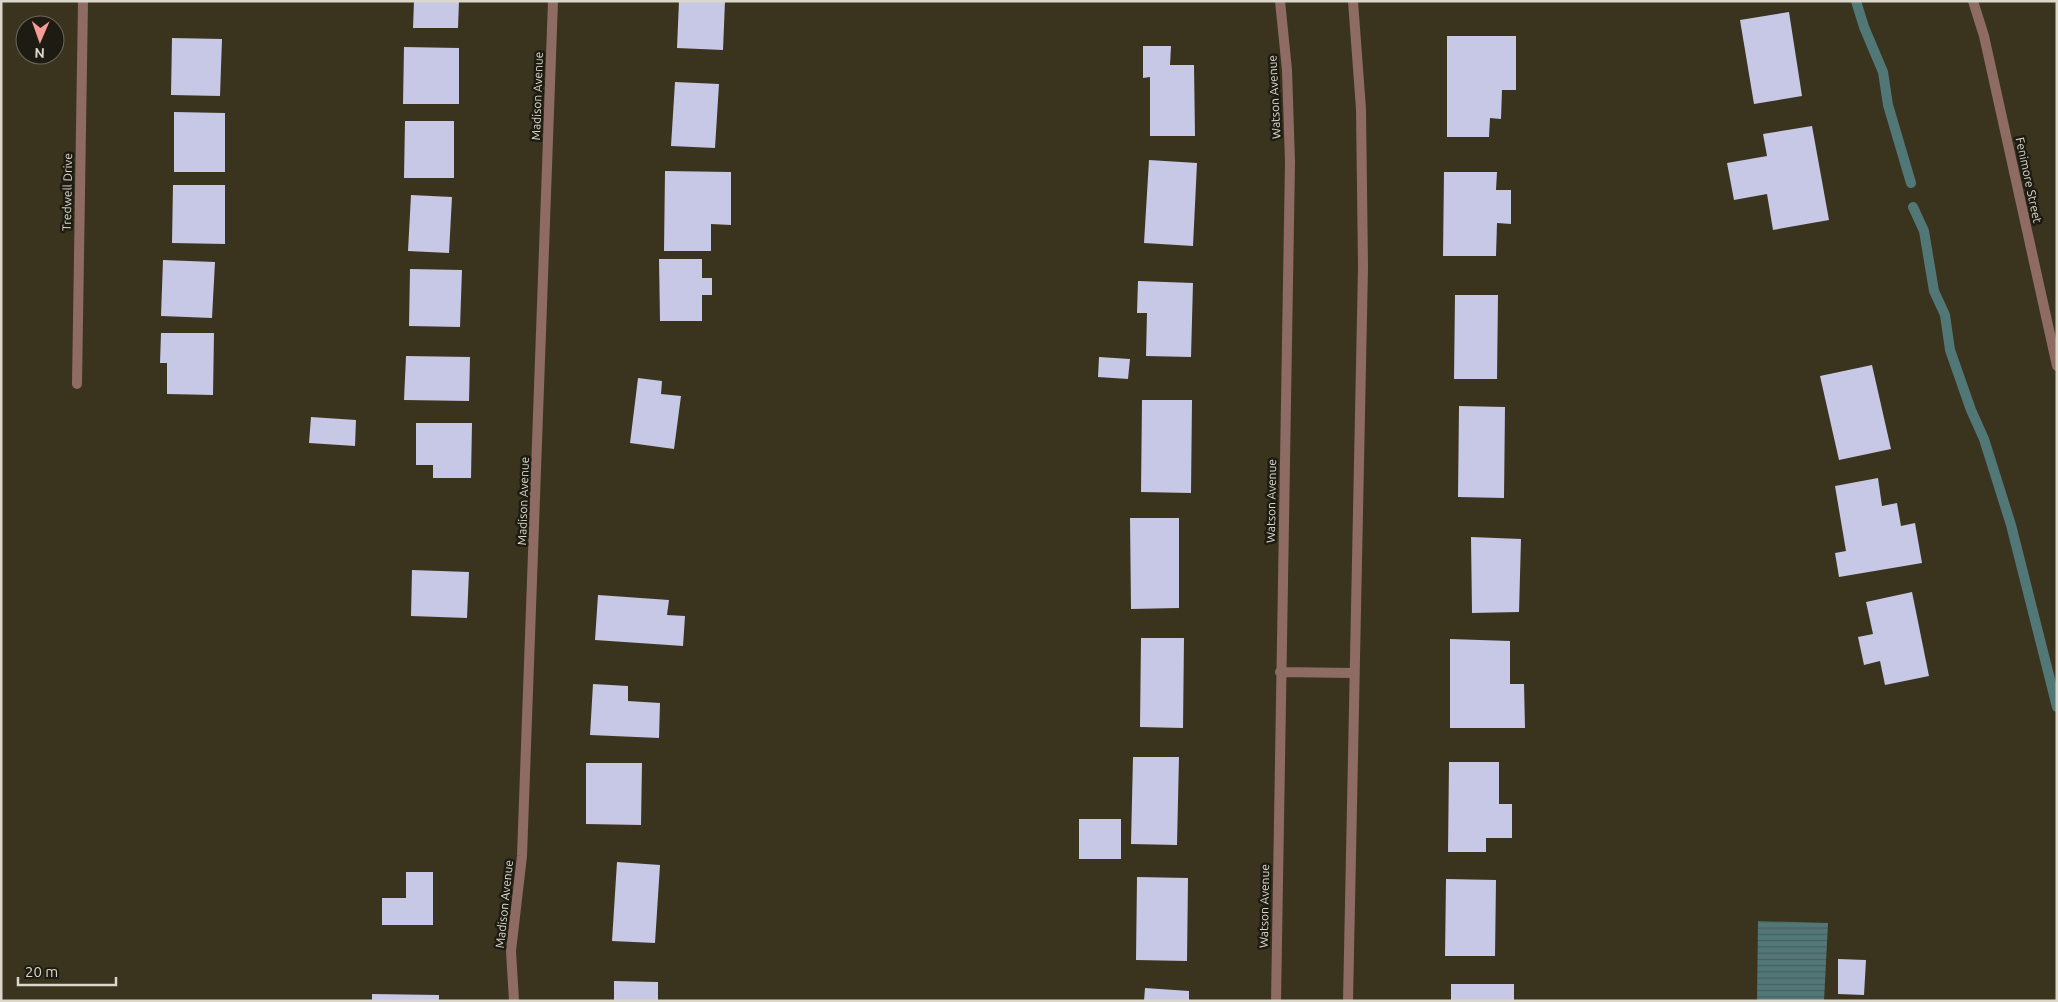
<svg xmlns="http://www.w3.org/2000/svg" width="2058" height="1002" font-family="Ubuntu,sans-serif">
	<defs>
		<pattern id="water-rules" width="6" height="5" patternUnits="userSpaceOnUse" patternTransform="scale(1.25)"><rect width="6" height="5" fill="#517777"/><path d="M0 2.5h6" fill="none" stroke="#4a5f5d"/></pattern>
	</defs>
	<rect width="100%" height="100%" fill="#3a341e"/>
	<!-- water -->
	<path fill="url(#water-rules)" d="M 1758,921 L 1828,923 L 1824,1001 L 1757,1001 Z"/>
	<g fill="none" stroke-linecap="round" stroke-linejoin="round">
		<!-- stream -->
		<path stroke="#517777" stroke-width="10" d="M 1856,1 L 1864,27 L 1883,72 L 1888,105 L 1911,183
			M 1913,207 L 1924,231 L 1934,291 L 1945,315 L 1950,350 L 1971,410 L 1984,439 L 2011,525 L 2057,707"/>
	</g>
	<!-- building -->
	<path fill="#c7c7e6" d="M 414,1 L 459,1 L 458,28 L 413,28 Z
		M 679,1 L 725,1 L 723,50 L 677,48 Z
		M 1789,12 L 1802,96 L 1754,104 L 1740,20 Z
		M 1447,36 L 1516,36 L 1516,90 L 1502,90 L 1501,119 L 1490,118 L 1489,137 L 1447,137 Z
		M 172,38 L 222,39 L 220,96 L 171,95 Z
		M 1143,46 L 1171,46 L 1170,65 L 1194,65 L 1195,136 L 1150,136 L 1150,77 L 1143,78 Z
		M 404,47 L 459,48 L 459,104 L 403,104 Z
		M 675,82 L 719,84 L 715,148 L 671,146 Z
		M 174,112 L 225,113 L 225,172 L 174,172 Z
		M 405,121 L 454,121 L 454,178 L 404,178 Z
		M 1812,126 L 1829,220 L 1773,230 L 1767,194 L 1734,200 L 1727,163 L 1767,156 L 1763,134 Z
		M 1149,160 L 1197,163 L 1193,246 L 1144,243 Z
		M 665,171 L 731,172 L 731,225 L 711,224 L 711,251 L 664,251 Z
		M 1444,172 L 1497,172 L 1496,190 L 1511,190 L 1511,224 L 1497,223 L 1496,256 L 1443,256 Z
		M 173,185 L 225,185 L 225,244 L 172,243 Z
		M 411,195 L 452,197 L 449,253 L 408,251 Z
		M 659,259 L 702,259 L 702,278 L 712,278 L 712,295 L 702,295 L 702,321 L 660,321 Z
		M 163,260 L 215,262 L 212,318 L 161,316 Z
		M 410,269 L 462,270 L 460,327 L 409,326 Z
		M 1138,281 L 1193,283 L 1191,357 L 1146,356 L 1147,313 L 1137,313 Z
		M 1455,295 L 1498,295 L 1497,379 L 1454,379 Z
		M 161,333 L 214,333 L 213,395 L 167,394 L 167,363 L 160,363 Z
		M 406,356 L 470,357 L 469,401 L 404,400 Z
		M 1099,357 L 1130,359 L 1128,379 L 1098,377 Z
		M 1872,365 L 1891,449 L 1839,460 L 1820,376 Z
		M 638,378 L 662,381 L 661,394 L 681,396 L 674,449 L 630,443 Z
		M 1142,400 L 1192,400 L 1191,493 L 1141,492 Z
		M 1459,406 L 1505,407 L 1504,498 L 1458,497 Z
		M 311,417 L 356,420 L 355,446 L 309,443 Z
		M 416,423 L 472,423 L 471,478 L 433,478 L 433,465 L 416,465 Z
		M 1878,478 L 1882,506 L 1897,503 L 1901,526 L 1915,523 L 1922,563 L 1839,577 L 1835,553 L 1846,551 L 1835,486 Z
		M 1130,518 L 1179,518 L 1179,608 L 1131,609 Z
		M 1471,537 L 1521,539 L 1519,612 L 1472,613 Z
		M 412,570 L 469,572 L 467,618 L 411,616 Z
		M 1912,592 L 1929,676 L 1885,685 L 1880,661 L 1864,665 L 1858,637 L 1873,634 L 1866,602 Z
		M 598,595 L 669,600 L 667,615 L 685,616 L 683,646 L 595,640 Z
		M 1141,638 L 1184,638 L 1183,728 L 1140,727 Z
		M 1450,639 L 1510,641 L 1510,684 L 1524,684 L 1525,728 L 1450,728 Z
		M 593,684 L 628,686 L 628,701 L 660,703 L 659,738 L 590,735 Z
		M 1133,757 L 1179,757 L 1177,845 L 1131,844 Z
		M 1449,762 L 1499,762 L 1499,804 L 1512,804 L 1512,838 L 1486,838 L 1486,852 L 1448,852 Z
		M 586,763 L 642,763 L 641,825 L 586,824 Z
		M 1079,819 L 1121,819 L 1121,859 L 1079,859 Z
		M 617,862 L 660,865 L 655,943 L 612,941 Z
		M 406,872 L 433,872 L 433,925 L 382,925 L 382,898 L 406,898 Z
		M 1137,877 L 1188,878 L 1187,961 L 1136,960 Z
		M 1446,879 L 1496,880 L 1495,956 L 1445,956 Z
		M 1838,959 L 1866,960 L 1864,995 L 1838,994 Z
		M 614,981 L 658,982 L 658,1001 L 614,1001 Z
		M 1451,984 L 1514,984 L 1514,1001 L 1451,1001 Z
		M 1145,988 L 1189,991 L 1189,1001 L 1144,1001 Z
		M 372,994 L 439,995 L 439,1001 L 372,1001 Z"/>
	<g fill="none" stroke-linecap="round" stroke-linejoin="round">
		<!-- street -->
		<path stroke="#8e6c63" stroke-width="10" d="M 1973,1 L 1984,36 L 2057,366
			M 77,384 L 83,1
			M 1280,672 L 1353,673
			M 514,1001 L 511,951 L 522,856 L 553,1
			M 1276,1001 L 1290,162 L 1287,70 L 1280,1
			M 1348,1001 L 1363,267 L 1361,109 L 1353,1"/>
	</g>
	<g text-anchor="middle" dominant-baseline="central" stroke-width="5" stroke-linejoin="round" paint-order="stroke">
		<!-- street labels -->
		<g font-size="12" fill="#dbd8cb" stroke="#1e1c12">
			<text transform="translate(537 96) rotate(-88)">Madison Avenue</text>
			<text transform="translate(1274 97) rotate(-93)">Watson Avenue</text>
			<text transform="translate(2029 180) rotate(78)">Fenimore Street</text>
			<text transform="translate(67 192) rotate(-89)">Tredwell Drive</text>
			<text transform="translate(523 501) rotate(-88)">Madison Avenue</text>
			<text transform="translate(1271 501) rotate(-89)">Watson Avenue</text>
			<text transform="translate(504 904) rotate(-84)">Madison Avenue</text>
			<text transform="translate(1264 906) rotate(-89)">Watson Avenue</text>
		</g>
	</g>
	<!-- border -->
	<rect width="2058" height="1002" fill="none" stroke="#dbd8cb" stroke-width="5"/>
	<!-- north arrow -->
	<g transform="translate(40 40) rotate(182)"><circle r="24" fill="#1e1c12" stroke="#6a675c"/>
	<path d="M0-4L9 19L0 12L-9 19Z" fill="#f59b98"/>
	<text y="-8" font-size="14" font-weight="bold" text-anchor="middle" fill="#dbd8cb">N</text>
	</g>
	<!-- scale -->
	<path d="M18 977v8h98v-8" fill="none" stroke="#dbd8cb" stroke-width="2.5"/>
	<text x="25" y="977" font-size="15" fill="#dbd8cb" stroke="#1e1c12" stroke-width="4" paint-order="stroke">20 m</text>
</svg>
